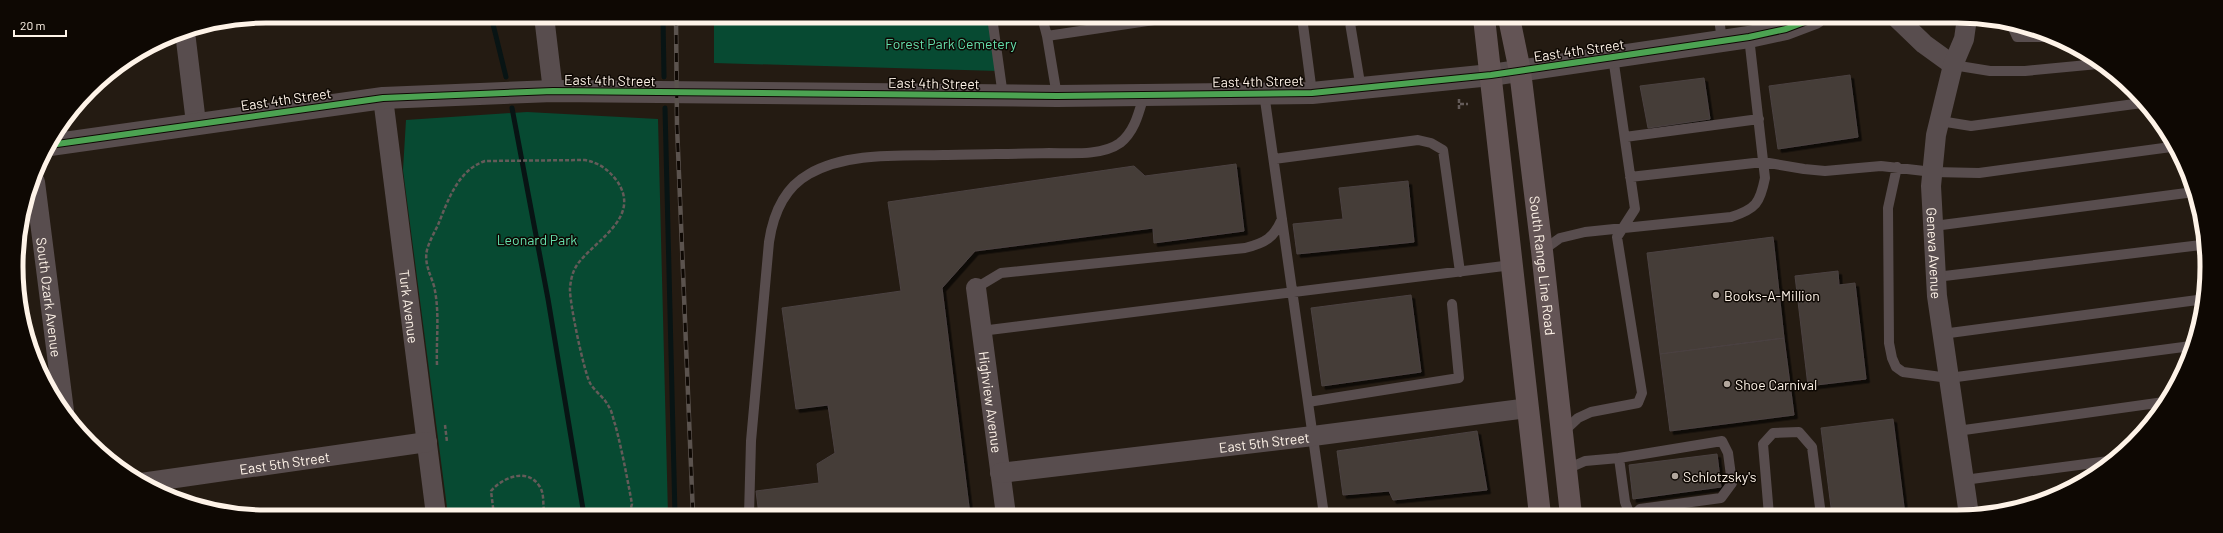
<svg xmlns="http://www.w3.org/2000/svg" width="2223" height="533" font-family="Barlow,sans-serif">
	<defs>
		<filter id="shadow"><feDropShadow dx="3.5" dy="3.5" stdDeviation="0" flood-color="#0009"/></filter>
	</defs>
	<rect width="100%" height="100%" fill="#241b12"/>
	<!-- green -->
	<path fill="#074a32" d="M 714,17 L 991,17 L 999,71 L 714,63 Z
		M 527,112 L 658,119 L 668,515 L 448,515 L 403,170 L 406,120 Z"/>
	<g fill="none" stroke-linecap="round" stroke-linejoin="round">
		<!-- stream -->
		<path stroke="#081414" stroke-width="5" d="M 491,16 L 506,77
			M 663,17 L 664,77
			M 512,108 L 548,299 L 584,515
			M 665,108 L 675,515"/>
	</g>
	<!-- building -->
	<path fill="#443c39" stroke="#4b4241" filter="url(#shadow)" d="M 1850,75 L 1858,137 L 1778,149 L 1769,86 Z
		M 1704,78 L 1710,119 L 1648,128 L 1640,86 Z
		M 1236,164 L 1244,231 L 1154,243 L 1153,228 L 975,251 L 942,288 L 970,515 L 759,515 L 756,491 L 819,483 L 817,464 L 835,453 L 828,405 L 796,409 L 782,308 L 901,291 L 888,202 L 1134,166 L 1145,176 Z
		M 1408,181 L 1414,242 L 1297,254 L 1293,224 L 1343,219 L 1339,188 Z
		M 1773,237 L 1784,338 L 1660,354 L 1647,253 Z
		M 1838,271 L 1839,285 L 1855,283 L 1866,379 L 1808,386 L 1795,276 Z
		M 1411,295 L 1421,372 L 1322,386 L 1311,308 Z
		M 1784,338 L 1794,415 L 1670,431 L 1660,354 Z
		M 1893,419 L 1905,515 L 1832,515 L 1821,428 Z
		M 1477,431 L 1487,490 L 1393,500 L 1389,491 L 1343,495 L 1337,451 Z
		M 1717,454 L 1721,487 L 1633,499 L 1629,465 Z"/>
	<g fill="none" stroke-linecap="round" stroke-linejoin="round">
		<!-- path -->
		<path stroke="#645b59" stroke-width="2.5" stroke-dasharray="4 2" stroke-linecap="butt" d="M 1459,99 L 1459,110
			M 1460,104 L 1468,104
			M 437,365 C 436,339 440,312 434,286 C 430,273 424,263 427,250 C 429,242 434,233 438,225 C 448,200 458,170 485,161 L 585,160 C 599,163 608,169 617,181 C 641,216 599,238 580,261 C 573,269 571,278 570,288 C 569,301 584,372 590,383 C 595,392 605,398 609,407 C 612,411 613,419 615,424 C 622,450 627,477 632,504 L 629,515
			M 445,425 L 447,442
			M 494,515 L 491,491 C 503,477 528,467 540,487 C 545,495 542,506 545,515"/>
		<!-- service -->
		<path stroke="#584d4e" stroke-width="10" d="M 992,17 L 1003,96
			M 1042,17 L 1047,36
			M 1302,17 L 1312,93
			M 1349,17 L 1361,89
			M 1585,18 L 1589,18
			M 1719,18 L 1722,41
			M 1349,22 L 1371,17
			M 2012,26 L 2017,37 L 2044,37
			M 1953,65 L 1990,71 L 2025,71 L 2098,64
			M 1264,93 L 1324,515
			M 1057,96 L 1047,36 L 1174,17
			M 1940,121 L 1971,126 L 2142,103
			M 1625,137 L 1759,119
			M 1274,159 L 1418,140 L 1431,143 L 1443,150 L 1460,272
			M 1897,167 L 1888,208 L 1889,343 L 1892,358 L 1896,367 L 1903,372 L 1949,378 L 2191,346
			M 1630,177 L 1763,162 L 1804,169 L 1825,171 L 1881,166 L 1933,172 L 1979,173 L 2171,147
			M 1934,226 L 2194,192
			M 1542,251 L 1560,238 L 1585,232 L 1731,217 C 1756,209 1760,203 1765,178 L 1749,37
			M 1936,277 L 2201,245
			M 976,288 L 1001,273 L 1245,248 C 1265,243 1274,238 1282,219
			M 981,331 L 1512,265
			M 1942,334 L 2205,299
			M 1308,402 L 1459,378 L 1452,304
			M 1957,431 L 2164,402
			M 1563,432 L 1578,418 L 1591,412 L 1638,403 L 1642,393 L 1617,237 L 1635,209 L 1613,57
			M 1567,469 L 1585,461 L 1619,458
			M 1964,480 L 2109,461
			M 749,515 L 751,441 L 769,242 C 773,215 784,188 809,174 C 847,152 900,156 943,155 C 978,154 1013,154 1049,153 C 1070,153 1102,156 1120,143 C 1135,131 1139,112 1144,95
			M 1630,515 L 1625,502 L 1619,458 L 1722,441 L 1728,453 L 1732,483 L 1721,498 L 1640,509 L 1634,515
			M 1769,515 L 1763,444 L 1773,433 L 1799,432 L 1812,447 L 1821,515"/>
		<!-- minor -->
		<g stroke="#584d4e" stroke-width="20">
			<path d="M 544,16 L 553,91"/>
			<path d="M 1897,18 L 1924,44 L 1953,65"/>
			<path id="s1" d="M 1967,18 L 1964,39 L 1953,65 L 1936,135 L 1931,186 L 1937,296 L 1969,515"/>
			<path d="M 185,32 L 196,123"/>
			<path id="s2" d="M 383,98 L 436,515"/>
			<path id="s3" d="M 35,182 L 64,411"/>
			<path id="s4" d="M 976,288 L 1006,515"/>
			<path id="s5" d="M 1000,473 L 1313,436 L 1528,408"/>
			<path id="s6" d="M 141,483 L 427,442"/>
		</g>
		<!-- tertiary -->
		<path stroke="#584d4e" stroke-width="22" d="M 50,145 L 383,98 L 553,91 L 1057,96 L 1312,93 L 1491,75 L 1749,37 L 1786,29 L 1815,18"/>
		<!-- primary -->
		<g stroke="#635455" stroke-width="22">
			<path d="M 1484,18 L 1540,515"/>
			<path id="s7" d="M 1509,18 L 1520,71 L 1542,251 L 1571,515"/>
		</g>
		<defs>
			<path id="rail" d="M 676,17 L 677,126 L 693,515"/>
		</defs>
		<!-- rail casing -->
		<use href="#rail" stroke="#5b534e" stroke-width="4.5"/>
		<!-- rail -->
		<use href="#rail" stroke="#0e0803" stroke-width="3" stroke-dasharray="9" stroke-linecap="butt"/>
		<defs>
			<path id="cycleway" d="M 50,145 L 383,98 L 553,91 L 1057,96 L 1312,93 L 1491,75 L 1749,37 L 1786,29 L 1815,18"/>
		</defs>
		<!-- cycleway casing -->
		<use href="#cycleway" stroke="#0e0803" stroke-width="8"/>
		<!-- cycleway -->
		<use href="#cycleway" stroke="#4ca352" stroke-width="6"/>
	</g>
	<!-- markers -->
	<g fill="#b2a79d" stroke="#0e0803" stroke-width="1.5">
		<circle cx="1716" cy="295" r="4"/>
		<circle cx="1727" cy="384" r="4"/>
		<circle cx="1675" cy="476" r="4"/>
	</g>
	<g text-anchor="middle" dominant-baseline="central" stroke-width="3" stroke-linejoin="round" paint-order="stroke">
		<!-- park labels -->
		<g font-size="14" fill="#65e0ac" stroke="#0e0803">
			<text x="951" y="43">Forest Park Cemetery</text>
			<text x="537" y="239">Leonard Park</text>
		</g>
		<!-- street labels -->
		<g font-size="14" fill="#fef3e8" stroke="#0e0803">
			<text transform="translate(1579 50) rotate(-8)">East 4th Street</text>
			<text transform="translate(610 80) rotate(1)">East 4th Street</text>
			<text transform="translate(1258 81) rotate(-1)">East 4th Street</text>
			<text transform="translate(934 83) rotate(1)">East 4th Street</text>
			<text transform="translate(286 99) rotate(-8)">East 4th Street</text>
			<text stroke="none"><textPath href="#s1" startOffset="240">Geneva Avenue</textPath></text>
			<text stroke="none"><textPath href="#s7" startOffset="250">South Range Line Road</textPath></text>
			<text stroke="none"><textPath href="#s3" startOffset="116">South Ozark Avenue</textPath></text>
			<text stroke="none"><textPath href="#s2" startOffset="210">Turk Avenue</textPath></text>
			<text stroke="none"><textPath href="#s4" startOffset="115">Highview Avenue</textPath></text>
			<text stroke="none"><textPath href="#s5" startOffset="266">East 5th Street</textPath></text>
			<text stroke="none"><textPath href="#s6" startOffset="145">East 5th Street</textPath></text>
		</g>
		<!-- poi labels -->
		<g font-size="14" fill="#fef3e8" stroke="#0e0803" text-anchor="start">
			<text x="1724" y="295">Books-A-Million</text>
			<text x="1735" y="384">Shoe Carnival</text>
			<text x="1683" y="476">Schlotzsky's</text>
		</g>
	</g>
	<!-- crop -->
	<path d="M0 0H2223V533H0ZM266 23H1957A243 243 0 0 1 2200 266V267A243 243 0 0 1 1957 510H266A243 243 0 0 1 23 267V266A243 243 0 0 1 266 23Z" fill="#0e0803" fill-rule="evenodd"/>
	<path fill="none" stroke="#fef3e8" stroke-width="5" d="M266 23H1957A243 243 0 0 1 2200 266V267A243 243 0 0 1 1957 510H266A243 243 0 0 1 23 267V266A243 243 0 0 1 266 23Z"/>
	<!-- scale -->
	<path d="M14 30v6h52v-6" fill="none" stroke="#fef3e8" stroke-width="2"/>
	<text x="20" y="30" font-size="12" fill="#fef3e8" stroke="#0e0803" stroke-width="3" paint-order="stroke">20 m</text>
</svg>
